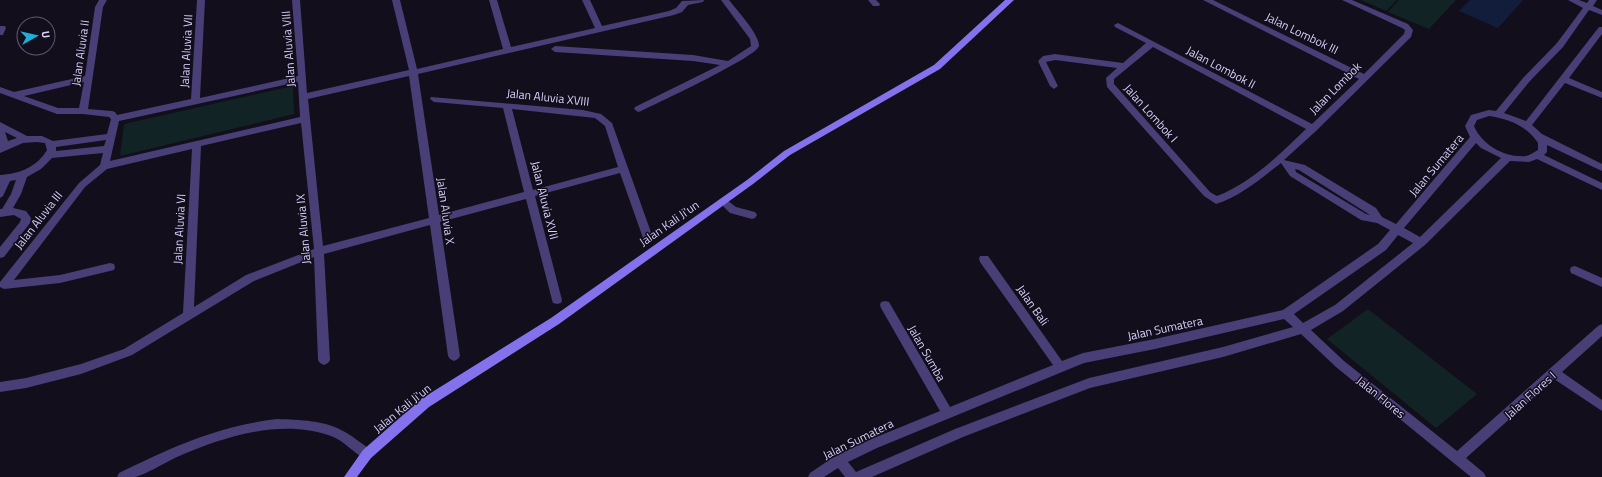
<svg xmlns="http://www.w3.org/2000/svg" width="1602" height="477" font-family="'Titillium Web',sans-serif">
	<rect width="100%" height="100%" fill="#120e1c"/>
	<!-- green -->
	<path fill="#122325" d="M 1361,0 L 1397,0 L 1386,11 Z
		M 1399,0 L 1456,0 L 1429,29 L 1388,12 Z
		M 293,86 L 294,114 L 120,156 L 124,124 Z
		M 1368,309 L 1477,394 L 1436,428 L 1327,339 Z"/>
	<!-- water -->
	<path fill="#121d3b" d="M 1470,0 L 1523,0 L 1498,28 L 1459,11 Z"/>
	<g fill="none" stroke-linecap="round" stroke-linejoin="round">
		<!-- street -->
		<path fill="#473f75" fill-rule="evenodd" d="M 99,0 L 107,0 L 103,7 L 88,109 L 112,111 L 115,112 L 117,115 L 191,99 L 197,0 L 205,0 L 200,98 L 298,76 L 292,0 L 300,0 L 307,93 L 409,70 L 392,0 L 400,0 L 417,69 L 503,49 L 489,0 L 497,0 L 511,47 L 595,28 L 582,0 L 590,0 L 602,26 L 669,11 L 676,8 L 682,1 L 704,0 L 703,2 L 688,5 L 682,12 L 674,15 L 418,74 L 439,215 L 524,192 L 503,108 L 434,102 L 430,99 L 431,97 L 583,110 L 601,114 L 612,123 L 653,238 L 652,241 L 644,241 L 643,238 L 620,173 L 535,196 L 562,300 L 561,303 L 557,304 L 553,303 L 552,300 L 526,199 L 440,222 L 460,356 L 458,359 L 454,361 L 450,359 L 448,356 L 430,225 L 324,254 L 330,360 L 328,363 L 324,365 L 320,363 L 318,360 L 314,257 L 254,281 L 132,355 L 81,374 L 26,388 L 0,392 L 0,382 L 26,378 L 81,364 L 124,349 L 183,313 L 192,149 L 107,169 L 85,187 L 14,280 L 60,275 L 110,263 L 114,264 L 115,267 L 114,270 L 60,283 L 4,289 L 0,287 L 0,282 L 79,183 L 100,165 L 103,153 L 52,158 L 41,169 L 27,177 L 21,194 L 13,208 L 26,211 L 31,218 L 30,223 L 4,257 L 0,258 L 0,247 L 20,222 L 21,219 L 14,215 L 0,217 L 0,209 L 2,209 L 11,194 L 16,180 L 10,181 L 3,196 L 0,198 L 0,175 C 19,174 37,167 47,150 L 45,143 L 36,142 L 23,143 L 0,153 L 0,122 L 27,136 L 42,136 L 53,141 L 107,134 L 111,119 L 109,117 L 83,114 L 57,114 L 0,93 L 0,87 L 14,92 L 85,76 L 95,7 ZM 409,76 L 429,218 L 323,246 L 308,99 ZM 84,82 L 79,108 L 58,108 L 24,96 ZM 298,82 L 300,117 L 110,161 L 119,121 ZM 512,109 L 595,118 L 605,126 L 618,167 L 533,190 ZM 301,123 L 314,249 L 246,275 L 194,307 L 201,146 ZM 5,132 L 17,138 L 8,141 ZM 106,140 L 104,146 L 56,151 L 56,147 Z
			M 721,0 L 729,0 C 736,9 760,35 759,46 C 758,56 656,104 641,111 L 638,112 L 634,109 L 635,107 L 720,65 L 693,61 L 555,52 L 551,49 L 555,46 L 693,55 L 728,61 L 751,46 L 750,39 Z
			M 868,0 L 876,0 L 880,4 L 879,6 L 873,6 Z
			M 1203,0 L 1213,0 L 1364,74 L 1404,34 L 1405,30 L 1402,28 L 1342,0 L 1352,0 L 1408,24 L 1413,30 L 1411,37 L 1316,131 L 1284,160 L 1305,165 L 1376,208 L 1382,217 L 1396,224 L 1470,137 L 1465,126 L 1471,115 L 1489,110 L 1496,111 L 1523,78 L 1557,43 L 1583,8 L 1568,0 L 1579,0 L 1587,3 L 1589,0 L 1597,0 L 1593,6 L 1602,10 L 1602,15 L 1589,10 L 1563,47 L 1529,82 L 1504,113 L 1526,121 L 1599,27 L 1602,27 L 1602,34 L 1569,78 L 1602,92 L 1602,98 L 1565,83 L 1532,125 L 1542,134 L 1602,164 L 1602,171 L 1547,145 L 1547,152 L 1544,155 L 1602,183 L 1602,190 L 1537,159 L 1529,162 L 1510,161 L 1425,245 L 1343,311 L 1311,330 L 1344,361 L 1457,451 L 1598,326 L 1602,324 L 1602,336 L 1562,372 L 1602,400 L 1602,411 L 1554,379 L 1466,458 L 1484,473 L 1486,477 L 1471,477 L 1336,367 L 1301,334 L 1223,357 L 1090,388 L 963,437 L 872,477 L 845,477 L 838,468 L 824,477 L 808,477 L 810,473 L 835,456 L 869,440 L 940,411 L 881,308 L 880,305 L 881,302 L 885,301 L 889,302 L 950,407 L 1053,365 L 980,262 L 979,259 L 980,256 L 988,256 L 1062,361 L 1083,353 L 1155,339 L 1283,310 L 1378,244 L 1390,230 L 1377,223 L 1361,220 L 1290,176 L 1281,163 C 1260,179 1241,196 1216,204 L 1204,196 L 1107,87 L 1106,78 L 1117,68 L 1055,60 L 1046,62 L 1058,86 L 1054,89 L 1050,86 L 1038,61 L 1043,56 L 1055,54 L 1123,63 L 1146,43 L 1115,27 L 1114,25 L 1118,23 L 1312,124 L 1359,79 ZM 1153,47 L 1306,129 C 1280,154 1251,183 1217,196 L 1210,192 L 1114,84 L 1114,79 ZM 1489,116 C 1509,119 1527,126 1538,143 L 1538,150 C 1534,152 1530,155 1526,156 C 1505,158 1482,145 1474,126 L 1477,120 ZM 1476,143 L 1481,148 L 1501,158 L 1420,237 L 1404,228 ZM 1295,169 L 1299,170 L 1370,215 L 1366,214 L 1296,172 ZM 1398,235 L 1413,243 L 1335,305 L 1303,323 L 1294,314 L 1386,250 ZM 1284,319 L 1293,327 L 1223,347 L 1089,378 L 955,429 L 856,472 L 848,462 L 877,448 L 1084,363 L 1155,349 Z
			M 0,26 L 5,26 L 6,28 L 3,35 L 0,35 Z
			M 723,197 L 736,207 L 755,212 L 757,215 L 755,218 L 752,219 L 730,213 L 718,201 Z
			M 1575,266 L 1602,278 L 1602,287 L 1571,273 L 1570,270 L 1571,267 Z
			M 277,419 C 300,420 325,420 345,432 C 354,437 362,444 371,450 L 373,454 L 371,458 L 367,460 C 354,454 345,441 331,436 C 281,418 223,437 177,457 C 166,462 145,475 135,477 C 130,477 123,477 117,477 L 119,473 C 172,447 218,426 277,419 Z"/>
		<!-- secondary -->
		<path fill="#8372ec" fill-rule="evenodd" d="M 1005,0 L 1014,0 L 940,69 L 790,155 L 753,184 L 559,324 L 429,407 L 371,458 L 357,477 L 344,477 L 363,450 L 421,399 L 551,318 L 747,180 L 784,151 L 934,65 Z"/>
	</g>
	<g text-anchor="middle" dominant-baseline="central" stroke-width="3" stroke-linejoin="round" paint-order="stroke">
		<!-- street labels -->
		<g font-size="12" fill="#d9cff9" stroke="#120e1c">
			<text transform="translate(1302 33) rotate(26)">Jalan Lombok III</text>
			<text transform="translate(288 49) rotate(-94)">Jalan Aluvia VIII</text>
			<text transform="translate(186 51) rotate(-87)">Jalan Aluvia VII</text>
			<text transform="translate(80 53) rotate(-82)">Jalan Aluvia II</text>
			<text transform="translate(1221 67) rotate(28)">Jalan Lombok II</text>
			<text transform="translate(1335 88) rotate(-45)">Jalan Lombok</text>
			<text transform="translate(548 97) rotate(6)">Jalan Aluvia XVIII</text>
			<text transform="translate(1151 113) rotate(48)">Jalan Lombok I</text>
			<text transform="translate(1436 165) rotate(-50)">Jalan Sumatera</text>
			<text transform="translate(545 200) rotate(76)">Jalan Aluvia XVII</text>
			<text transform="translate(446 211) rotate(82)">Jalan Aluvia X</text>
			<text transform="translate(38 220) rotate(-52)">Jalan Aluvia III</text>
			<text transform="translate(669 223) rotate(-35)">Jalan Kali Ji'un</text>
			<text transform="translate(179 229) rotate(-87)">Jalan Aluvia VI</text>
			<text transform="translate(303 229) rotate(-95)">Jalan Aluvia IX</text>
			<text transform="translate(1033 305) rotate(55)">Jalan Bali</text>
			<text transform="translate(1165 328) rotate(-12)">Jalan Sumatera</text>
			<text transform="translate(927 353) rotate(60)">Jalan Sumba</text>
			<text transform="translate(1530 395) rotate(-42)">Jalan Flores I</text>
			<text transform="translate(1381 397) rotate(39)">Jalan Flores</text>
			<text transform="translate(402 408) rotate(-39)">Jalan Kali Ji'un</text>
			<text transform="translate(858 439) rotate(-26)">Jalan Sumatera</text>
		</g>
	</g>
	<!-- north arrow -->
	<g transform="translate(36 36) rotate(82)"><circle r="19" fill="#120e1c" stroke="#625b74"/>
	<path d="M0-3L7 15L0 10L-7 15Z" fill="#1dafd7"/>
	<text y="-6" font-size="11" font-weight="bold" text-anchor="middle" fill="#d9cff9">U</text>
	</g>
</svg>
